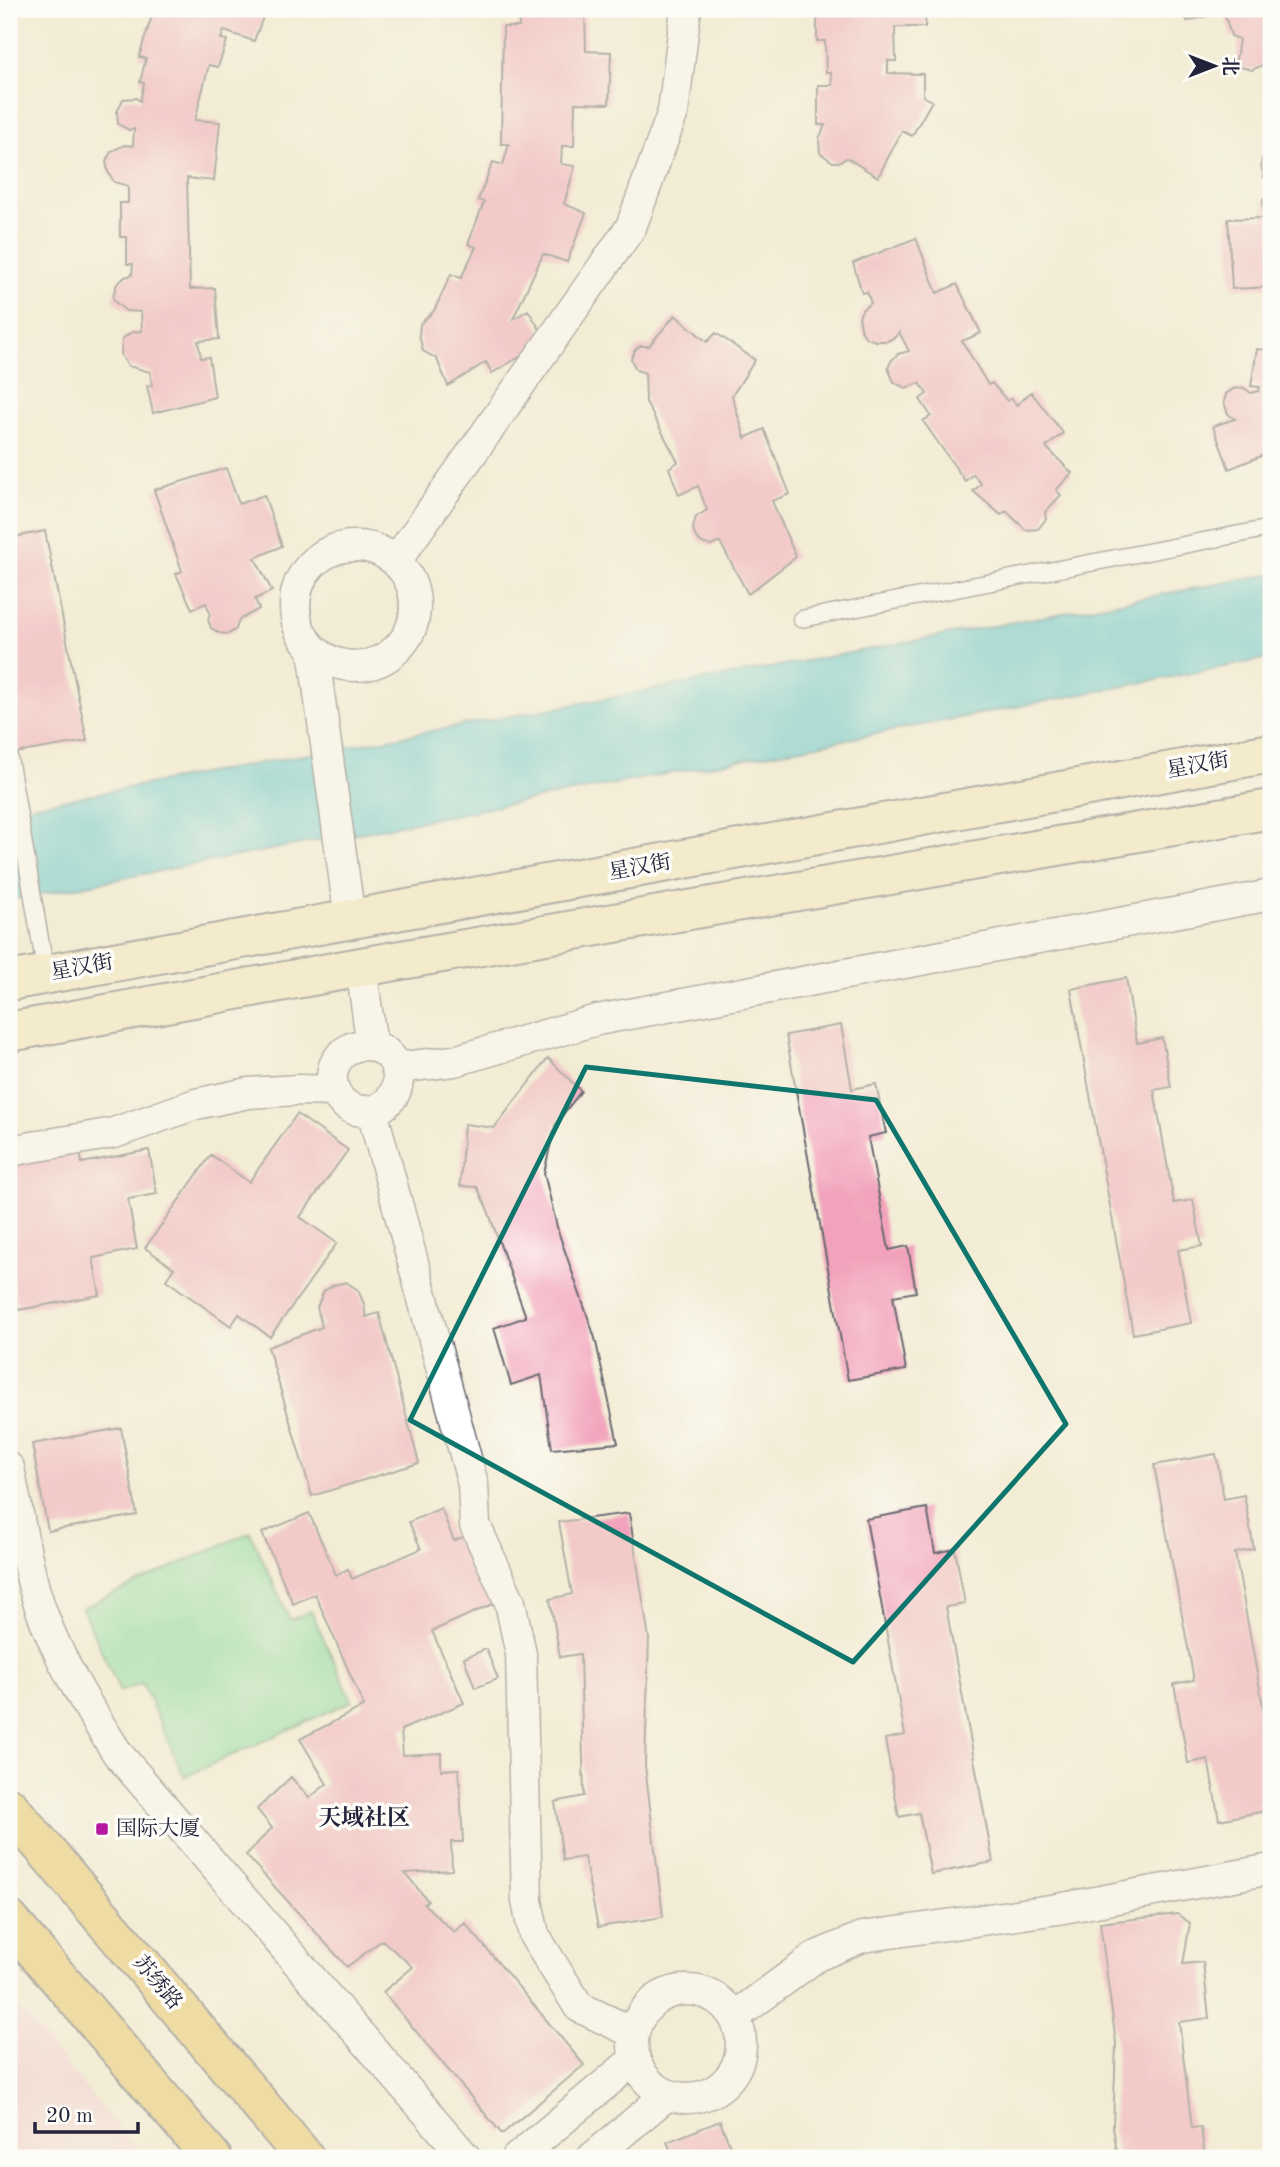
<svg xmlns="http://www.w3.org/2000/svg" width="1280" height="2167" font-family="'Old Standard TT','Noto Serif SC',serif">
	<rect width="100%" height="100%" fill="#fdfcf7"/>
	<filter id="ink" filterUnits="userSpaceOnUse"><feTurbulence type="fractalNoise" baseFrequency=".0143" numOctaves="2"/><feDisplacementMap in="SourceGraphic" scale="14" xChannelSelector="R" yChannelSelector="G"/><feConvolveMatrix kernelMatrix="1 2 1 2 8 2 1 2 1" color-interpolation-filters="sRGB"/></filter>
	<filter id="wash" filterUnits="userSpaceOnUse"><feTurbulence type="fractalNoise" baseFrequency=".00686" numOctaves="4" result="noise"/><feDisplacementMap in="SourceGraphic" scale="28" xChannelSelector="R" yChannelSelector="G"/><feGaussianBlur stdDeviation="1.57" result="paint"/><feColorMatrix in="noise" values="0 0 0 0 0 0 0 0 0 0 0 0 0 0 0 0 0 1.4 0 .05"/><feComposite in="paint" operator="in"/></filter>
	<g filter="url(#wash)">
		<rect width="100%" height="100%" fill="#f3ecd6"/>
		<!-- built -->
		<path fill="#f6cfd8" d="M 9,1996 L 144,2158 L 9,2158 Z"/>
		<!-- green -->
		<path fill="#83dca2" stroke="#527f6e" stroke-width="2" d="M 250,1532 L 290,1620 L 311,1611 L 352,1701 L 184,1777 L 142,1683 L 120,1692 L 82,1608 Z"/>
		<!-- water -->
		<path fill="#5bc7d3" stroke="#3e7487" stroke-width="2" d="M 1271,574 L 1271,658 L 9,900 L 9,810 Z"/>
		<g id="blocks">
			<!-- building -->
			<path fill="#f2a3bb" d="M 154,9 L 266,9 L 254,41 L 224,31 L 221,39 L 227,40 L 218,67 L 209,65 L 195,120 L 220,122 L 214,181 L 187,178 L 190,289 L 215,288 L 219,339 L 198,341 L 201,358 L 209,357 L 215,397 L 153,413 L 147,386 L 152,385 L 150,372 L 128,366 L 121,355 L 122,339 L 132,332 L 142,331 L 141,312 L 126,311 L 114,301 L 113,296 L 117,284 L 125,277 L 132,275 L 133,264 L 127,264 L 127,237 L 120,237 L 120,203 L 128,203 L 128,186 L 114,182 L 108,172 L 106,161 L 111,152 L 116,149 L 125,145 L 133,146 L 134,129 L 129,130 L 118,124 L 117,112 L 123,99 L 136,98 L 140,101 L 144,83 L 140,82 L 146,58 L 139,57 Z
				M 519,9 L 585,9 L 586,51 L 611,52 L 609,104 L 575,103 L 574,146 L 562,146 L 561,164 L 575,166 L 564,204 L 586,213 L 567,262 L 543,254 L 513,319 L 528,310 L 547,341 L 492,373 L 486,362 L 448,386 L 437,359 L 423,351 L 419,335 L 420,324 L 434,311 L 451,274 L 461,278 L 476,247 L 468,244 L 484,202 L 478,200 L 493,162 L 503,165 L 509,144 L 501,144 L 503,27 L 519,27 Z
				M 817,9 L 926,9 L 925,27 L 895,27 L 896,61 L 888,61 L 888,73 L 923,74 L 923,96 L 932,101 L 912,136 L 902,131 L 878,177 L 847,158 L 839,162 L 833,162 L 820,153 L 819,139 L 825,125 L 818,125 L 818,85 L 832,85 L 831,72 L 826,72 L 825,41 L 817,41 Z
				M 1183,9 L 1271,9 L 1271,61 L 1252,70 L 1240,67 L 1236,60 L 1239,39 L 1231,36 L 1224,12 L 1187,21 Z
				M 1271,152 L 1271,182 L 1264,178 L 1261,165 L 1262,158 L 1265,154 Z
				M 1271,199 L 1271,287 L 1232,289 L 1228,219 L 1264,218 L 1263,200 Z
				M 916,238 L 937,293 L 957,284 L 981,333 L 962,341 L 988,385 L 992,383 L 1007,401 L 1011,398 L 1017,405 L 1031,392 L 1063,433 L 1046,447 L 1072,473 L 1056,490 L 1061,495 L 1045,512 L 1046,519 L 1038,529 L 1026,530 L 1006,511 L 1001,515 L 973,491 L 981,484 L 973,474 L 965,481 L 923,421 L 931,416 L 920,399 L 927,394 L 920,383 L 905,388 L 894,382 L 888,368 L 891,361 L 898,354 L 909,351 L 899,332 L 895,337 L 887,341 L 876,341 L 866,338 L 862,332 L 859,317 L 862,310 L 871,303 L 867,292 L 862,293 L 853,263 Z
				M 675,315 L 707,342 L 716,333 L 755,360 L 732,396 L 745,438 L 764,429 L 790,494 L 772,501 L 796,557 L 748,594 L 720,542 L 711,546 L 702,543 L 695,536 L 693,528 L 696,517 L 707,510 L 698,486 L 679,495 L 669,468 L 678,462 L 646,402 L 645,373 L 636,370 L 631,359 L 635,350 L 640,346 L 649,346 Z
				M 1268,333 L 1271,333 L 1271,452 L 1229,469 L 1213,426 L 1235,419 L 1228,414 L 1224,402 L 1226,394 L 1233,389 L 1244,388 L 1251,393 L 1259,391 L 1260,387 L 1251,386 L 1257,349 L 1267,350 Z
				M 226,468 L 239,504 L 264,495 L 282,546 L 255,558 L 272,591 L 255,599 L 259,609 L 239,620 L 236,629 L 228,634 L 219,633 L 211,628 L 208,619 L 210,613 L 206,603 L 192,609 L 176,574 L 182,571 L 154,490 Z
				M 45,531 L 87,741 L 9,754 L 9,538 Z
				M 1126,978 L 1137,1043 L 1162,1038 L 1171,1087 L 1154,1090 L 1174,1203 L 1193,1200 L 1202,1246 L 1178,1250 L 1191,1323 L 1133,1334 L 1071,989 Z
				M 841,1025 L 852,1089 L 876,1084 L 886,1133 L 868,1137 L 889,1250 L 908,1246 L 916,1292 L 893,1296 L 906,1370 L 848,1380 L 786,1035 Z
				M 548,1058 L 581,1091 L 555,1125 L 544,1173 L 558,1231 L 595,1338 L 618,1443 L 552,1449 L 541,1375 L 511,1385 L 494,1328 L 526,1317 L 487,1208 L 477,1187 L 460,1186 L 464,1124 L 494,1128 Z
				M 297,1114 L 348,1150 L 300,1217 L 337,1243 L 270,1337 L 239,1314 L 231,1326 L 166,1280 L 174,1268 L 145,1248 L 211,1155 L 249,1182 Z
				M 79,1147 L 82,1163 L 149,1150 L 157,1194 L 128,1199 L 137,1249 L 93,1258 L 100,1295 L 18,1310 L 9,1261 L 9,1173 L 13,1172 L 11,1160 Z
				M 346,1282 L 358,1290 L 364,1304 L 366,1317 L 379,1313 L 419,1463 L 312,1496 L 268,1347 L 322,1327 L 317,1307 L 324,1291 L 334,1285 Z
				M 121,1428 L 137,1515 L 48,1531 L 32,1444 Z
				M 1216,1454 L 1224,1499 L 1244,1495 L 1254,1549 L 1235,1553 L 1271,1750 L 1271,1810 L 1219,1820 L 1208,1759 L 1188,1763 L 1174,1684 L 1194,1680 L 1154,1465 Z
				M 441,1508 L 454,1541 L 466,1536 L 495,1603 L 432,1631 L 464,1703 L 401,1730 L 403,1755 L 441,1753 L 441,1770 L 459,1769 L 463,1842 L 451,1842 L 452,1870 L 405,1873 L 428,1901 L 424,1904 L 454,1932 L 465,1923 L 584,2065 L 502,2134 L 383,1992 L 413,1967 L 382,1940 L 347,1967 L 246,1855 L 272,1828 L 257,1809 L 291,1777 L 309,1798 L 327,1784 L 300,1739 L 364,1706 L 315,1594 L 293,1604 L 262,1533 L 309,1513 L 336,1575 L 348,1569 L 352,1579 L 421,1549 L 409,1522 Z
				M 927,1508 L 935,1553 L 955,1549 L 965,1604 L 946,1607 L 993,1862 L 931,1874 L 919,1813 L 899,1817 L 885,1739 L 905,1735 L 866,1519 Z
				M 629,1513 L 649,1638 L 645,1765 L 663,1917 L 598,1927 L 584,1857 L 563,1860 L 555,1802 L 584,1796 L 580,1654 L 560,1657 L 550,1599 L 572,1594 L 559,1522 Z
				M 486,1649 L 498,1679 L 475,1688 L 464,1658 Z
				M 1177,1914 L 1190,1923 L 1183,1964 L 1203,1962 L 1209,2018 L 1179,2022 L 1192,2128 L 1201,2127 L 1205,2158 L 1118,2158 L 1113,2127 L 1116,2043 L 1100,1923 Z
				M 720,2121 L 735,2158 L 674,2158 L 667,2142 Z"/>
		</g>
	</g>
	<g filter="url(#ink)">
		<use href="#blocks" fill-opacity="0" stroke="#6b6971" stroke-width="2"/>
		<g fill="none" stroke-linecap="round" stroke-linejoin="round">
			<defs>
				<path id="lane" d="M 801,619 L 1271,528
					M 9,757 L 46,974"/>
				<path id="street" d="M295 606a60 60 0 1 1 120 0a60 60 0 1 1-120 0Z
					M 396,561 L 631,227 L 673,112 L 686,9
					M 313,649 L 350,920
					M 361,967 L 372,1046
					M332 1078a33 33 0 1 1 66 0a33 33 0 1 1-66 0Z
					M 396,1068 L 454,1061 L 597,1020 L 1271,895
					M 372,1111 L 473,1484 L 475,1525 L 510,1602 L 521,1654 L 527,1901 L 534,1935 L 579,2007 L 634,2033
					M 9,1151 L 114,1133 L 196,1104 L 248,1093 L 298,1090 L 334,1091
					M 9,1468 C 17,1507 24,1549 34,1588 C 51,1648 85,1703 118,1754 L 466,2158
					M633 2044a54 54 0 1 1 108 0a54 54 0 1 1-108 0Z
					M 734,2017 L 817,1956 L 862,1937 L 1058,1909 L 1271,1869
					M 517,2158 L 635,2059
					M 592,2158 L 667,2095"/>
				<path id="secondary" d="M 9,981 L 1271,753
					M 9,1032 L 361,967 L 1271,809"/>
				<path id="primary" d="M 9,1807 L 305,2158
					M 9,1920 L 212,2158"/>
			</defs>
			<!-- lane casing -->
			<use href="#lane" stroke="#6b6971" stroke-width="19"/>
			<!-- street casing -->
			<use href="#street" stroke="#6b6971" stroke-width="33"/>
			<!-- secondary casing -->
			<use href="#secondary" stroke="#6b6971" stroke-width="42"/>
			<!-- primary casing -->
			<use href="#primary" stroke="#6b6971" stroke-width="42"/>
			<!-- lane -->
			<use href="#lane" stroke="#fff" stroke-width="16"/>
			<!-- street -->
			<use href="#street" stroke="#fff" stroke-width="30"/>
			<!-- secondary -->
			<use href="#secondary" stroke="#f7e8c3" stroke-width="38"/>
			<!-- primary -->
			<use href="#primary" stroke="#ebc669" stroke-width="38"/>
		</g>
	</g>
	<!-- marked area -->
	<path d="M0 0H1280V2167H0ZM 586,1067 L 876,1100 L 1066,1424 L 853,1662 L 410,1420 Z" fill="#f3ecd6" fill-opacity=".55" fill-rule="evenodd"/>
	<path fill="none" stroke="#0f766e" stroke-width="5" stroke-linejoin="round" d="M 586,1067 L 876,1100 L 1066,1424 L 853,1662 L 410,1420 Z"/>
	<!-- markers -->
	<rect fill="#b5179e" stroke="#fdfcf7" stroke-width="2.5" x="95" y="1822" width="14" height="14" rx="3.5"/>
	<g text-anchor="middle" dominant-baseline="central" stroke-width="7" stroke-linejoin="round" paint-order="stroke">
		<!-- street labels -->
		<g font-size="21" fill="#22223b" stroke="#fdfcf7">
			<text transform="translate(1198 766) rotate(-10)">星汉街</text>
			<text transform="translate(640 868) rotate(-10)">星汉街</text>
			<text transform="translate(82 968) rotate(-10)">星汉街</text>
			<text transform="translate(157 1983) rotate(50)">苏绣路</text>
		</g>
		<!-- poi labels -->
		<g font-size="21" fill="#22223b" stroke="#fdfcf7" text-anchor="start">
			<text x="116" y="1829">国际大厦</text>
		</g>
		<!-- neighbourhood labels -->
		<g font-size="23" font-weight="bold" fill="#22223b" stroke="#fdfcf7">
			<text x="364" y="1818">天域社区</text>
		</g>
	</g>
	<!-- margin -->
	<rect width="1280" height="2167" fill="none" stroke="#fdfcf7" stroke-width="35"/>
	<!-- north arrow -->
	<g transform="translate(1214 66) rotate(90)" stroke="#fdfcf7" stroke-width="5" paint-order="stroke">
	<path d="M0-5L12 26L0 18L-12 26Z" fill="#22223b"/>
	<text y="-10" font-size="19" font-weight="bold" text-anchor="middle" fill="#22223b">北</text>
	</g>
	<!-- scale -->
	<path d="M35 2122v10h103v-10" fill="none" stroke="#22223b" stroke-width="3.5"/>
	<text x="46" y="2122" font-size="21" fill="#22223b" stroke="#fdfcf7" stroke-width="5" paint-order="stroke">20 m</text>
</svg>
